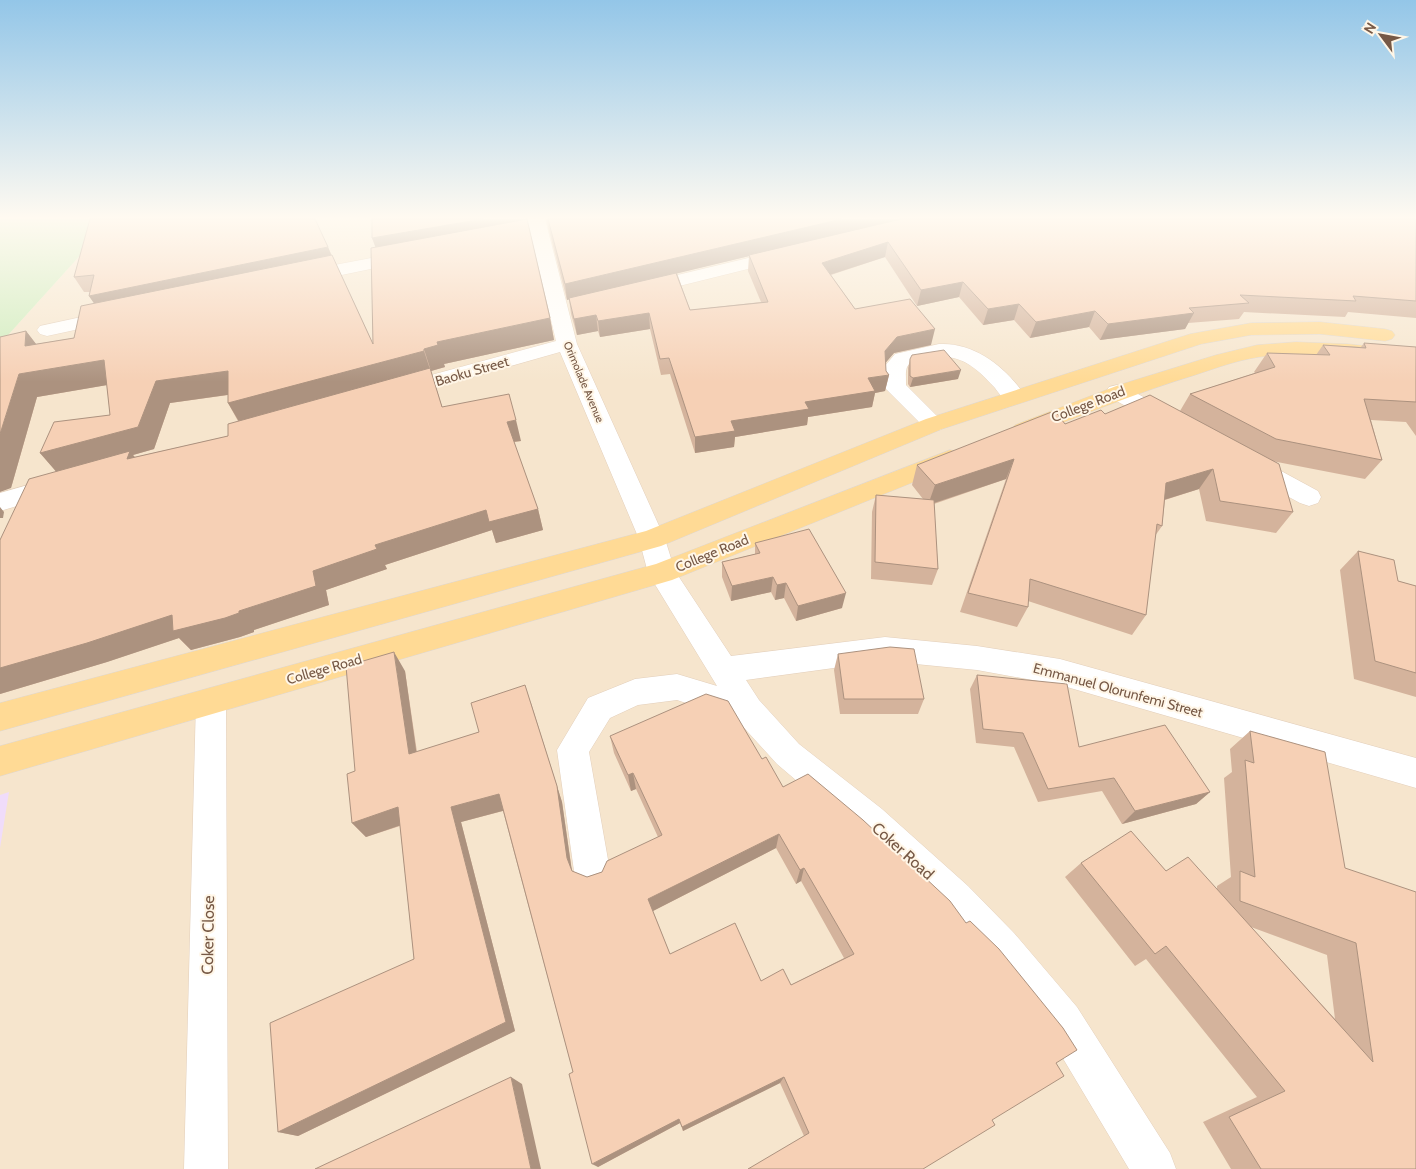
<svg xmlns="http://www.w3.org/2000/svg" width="1416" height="1169" font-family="Cabin,sans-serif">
	<rect width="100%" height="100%" fill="#fef3df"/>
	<!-- residential -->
	<path fill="#f6e5cd" d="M 113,219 L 1416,219 L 1416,1169 L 0,1169 L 0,344 Z"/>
	<!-- education -->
	<path fill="#f0dcfa" d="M 9,792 L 0,848 L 0,795 Z"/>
	<!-- green -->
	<path fill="#cfecbd" d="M 0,219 L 113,219 L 0,344 Z"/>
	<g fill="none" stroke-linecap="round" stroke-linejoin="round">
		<defs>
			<path id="minor" d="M 527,219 L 545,219 L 577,344 L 665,539 L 675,571 L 731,656 L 885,637 L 977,646 L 1060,659 L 1416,758 L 1416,788 L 1060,685 L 977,670 L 885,661 L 746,680 L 759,700 L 799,744 L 882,809 L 968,886 L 1014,933 L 1077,1007 L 1170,1153 L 1176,1169 L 1129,1169 L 1049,1035 L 988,959 L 942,912 L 858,833 L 777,764 L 737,720 L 677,700 L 638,705 L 610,718 L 589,752 L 610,871 L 605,884 L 592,889 L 579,884 L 574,871 L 557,750 L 588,698 L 635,679 L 677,674 L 717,686 L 648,573 L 639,539 L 560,352 L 399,398 L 391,396 L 388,391 L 391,386 L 556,341 Z
				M 786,249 L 792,250 L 795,254 L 792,258 L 643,295 L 636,293 L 633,289 L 636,285 Z
				M 408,251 L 414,252 L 417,256 L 414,260 L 303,283 L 296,281 L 294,277 L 296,273 L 303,271 Z
				M 114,310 L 121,312 L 124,316 L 121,320 L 47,336 L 40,334 L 37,330 L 40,326 Z
				M 939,344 C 975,342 1007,368 1026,397 L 1023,402 C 1018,403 1013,405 1008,402 C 1003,399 998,392 995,388 C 973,364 957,351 924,359 C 904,363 906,366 906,385 L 945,424 L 942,429 L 934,431 L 926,429 L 884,387 L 884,367 L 895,354 Z
				M 1117,385 L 1125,387 L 1175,414 L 1178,419 L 1175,424 L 1167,426 L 1159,424 L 1109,397 L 1106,392 L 1109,387 Z
				M 1252,458 L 1261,460 L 1318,491 L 1321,497 L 1318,503 L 1309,506 L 1300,503 L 1243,472 L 1240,466 L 1243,460 Z
				M 56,477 L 65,480 L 68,486 L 65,492 L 0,511 L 0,493 Z
				M 211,688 L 222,692 L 226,701 L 228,1169 L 184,1169 L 196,701 L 200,692 Z"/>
			<path id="major" d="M 1320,322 L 1385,329 L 1392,331 L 1395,335 L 1392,339 L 1385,341 L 1320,334 L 1251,335 L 1201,344 L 942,429 L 661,546 L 0,731 L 0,703 L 646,531 L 926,419 L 1190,334 L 1251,323 Z
				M 1296,342 L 1348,344 L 1416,351 L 1416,363 C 1368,357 1317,351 1268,356 C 1243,358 1219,367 1195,375 C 1139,392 1085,414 1031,435 L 1023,438 L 1015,435 L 1011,430 L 1015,425 L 1119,385 L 1216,355 L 1257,345 Z
				M 950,450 L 958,452 L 962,458 L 958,464 L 672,580 L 0,776 L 0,746 L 656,564 Z"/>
		</defs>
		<!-- minor casing -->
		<use href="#minor" stroke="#e3cfbb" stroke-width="1"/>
		<!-- major casing -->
		<use href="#major" stroke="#ded7d2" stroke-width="1"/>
		<!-- minor -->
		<use href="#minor" fill="#fff" fill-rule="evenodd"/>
		<!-- major -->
		<use href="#major" fill="#ffda95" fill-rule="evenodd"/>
	</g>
	<!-- wall -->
	<path fill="#d4b39c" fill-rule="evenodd" d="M 372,219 L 527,219 L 550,318 L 554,340 L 444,364 L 445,367 L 431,371 L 442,407 L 521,441 L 514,442 L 538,509 L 543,530 L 496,543 L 492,530 L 385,565 L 387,569 L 326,590 L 329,605 L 254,630 L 254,632 L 240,637 L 191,650 L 179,638 L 107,662 L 0,694 L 0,540 L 56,471 L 40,453 L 110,415 L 107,385 L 37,397 L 11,488 L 26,331 L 36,344 L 74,338 L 94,303 L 89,296 L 90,292 L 84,292 L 74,277 L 328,247 L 373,344 L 376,247 L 372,238 ZM 228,395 L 228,403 L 238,421 L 228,436 L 135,457 L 133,455 L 154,449 L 170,403 Z
		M 546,219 L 1416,219 L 1416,318 L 1348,312 L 1345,317 L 1244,312 L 1239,319 L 1188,323 L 1185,329 L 1100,340 L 1089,327 L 1030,338 L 1014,320 L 983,325 L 959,297 L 917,306 L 885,257 L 831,275 L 855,309 L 931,345 L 894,353 L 885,363 L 886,371 L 889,375 L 885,391 L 875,393 L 872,407 L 808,417 L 807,425 L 735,437 L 734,447 L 695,453 L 670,374 L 661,375 L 650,329 L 600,337 L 598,331 L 577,335 L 571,314 L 569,299 L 567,300 ZM 749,256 L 748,271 L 761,302 L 690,310 L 677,273 Z
		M 1364,343 L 1416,347 L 1416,436 L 1406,422 L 1371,420 L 1382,460 L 1365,479 L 1272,461 L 1293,512 L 1276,533 L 1206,521 L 1199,489 L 1165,500 L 1162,526 L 1155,536 L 1146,615 L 1132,635 L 1028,601 L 1028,607 L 1017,627 L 960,612 L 1006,479 L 934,504 L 938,569 L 932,585 L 871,579 L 872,512 L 876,495 L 923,499 L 912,485 L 917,465 L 1065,424 L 1105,414 L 1180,411 L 1190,394 L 1255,373 L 1254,372 L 1267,353 L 1316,355 L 1323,345 L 1361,347 Z
		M 910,359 L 958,379 L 910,387 L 908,384 L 908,368 Z
		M 755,543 L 842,608 L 796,621 L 784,598 L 775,600 L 771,592 L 731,601 L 722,577 L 722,562 L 755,554 Z
		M 1358,551 L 1398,581 L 1416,586 L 1416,697 L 1354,679 L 1340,570 Z
		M 838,654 L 924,699 L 918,714 L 840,714 L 834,670 Z
		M 405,671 L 417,752 L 479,732 L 531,703 L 562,802 L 572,871 L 587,877 L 602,872 L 658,837 L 636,789 L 631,791 L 614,753 L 610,736 L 762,759 L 783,787 L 966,923 L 1063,1028 L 804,1136 L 780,1083 L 683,1131 L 680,1123 L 598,1167 L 573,1072 L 503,811 L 461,822 L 515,1031 L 298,1136 L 278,1132 L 414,959 L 400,826 L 366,837 L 352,823 L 355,771 ZM 776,848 L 796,884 L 801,881 L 844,958 L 791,985 L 761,981 L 670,954 L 653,911 Z
		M 977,675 L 1079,747 L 1210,792 L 1196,804 L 1122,824 L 1102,791 L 1038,802 L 1014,747 L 976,743 L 970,689 Z
		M 1250,731 L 1345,868 L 1416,1169 L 1231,1169 L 1203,1122 L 1257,1097 L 1146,959 L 1135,966 L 1065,877 L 1081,863 L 1166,871 L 1217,890 L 1217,886 L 1231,877 L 1224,778 L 1232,772 L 1230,749 ZM 1251,927 L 1327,955 L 1335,1019 Z"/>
	<!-- shaded-wall -->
	<path fill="#ac927f" d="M 483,219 L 527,219 L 527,226 L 378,254 L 372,238 Z
		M 842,219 L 903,219 L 567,300 L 565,284 Z
		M 888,242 L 885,257 L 820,278 L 822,263 Z
		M 328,247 L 334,262 L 100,312 L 89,296 Z
		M 963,282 L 959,297 L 917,306 L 921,290 Z
		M 1019,304 L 1014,320 L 983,325 L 988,309 Z
		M 1095,311 L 1089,327 L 1030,338 L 1036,322 Z
		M 649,313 L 650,329 L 600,337 L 598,321 Z
		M 1194,313 L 1185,329 L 1100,340 L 1108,324 Z
		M 596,315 L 598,331 L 577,335 L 574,319 Z
		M 550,318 L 554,340 L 444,364 L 445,367 L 431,371 L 424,349 L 437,342 Z
		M 935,329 L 931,345 L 894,353 L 882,367 L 885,351 L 897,337 Z
		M 26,331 L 43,353 L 25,346 Z
		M 424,351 L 449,428 L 241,425 L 228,403 Z
		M 104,360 L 119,383 L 37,397 L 11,488 L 0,492 L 0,434 L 19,374 Z
		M 961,370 L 958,379 L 910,387 L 913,378 Z
		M 228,371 L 241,393 L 170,403 L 154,449 L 133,455 L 146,472 L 59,475 L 40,453 L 138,427 L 156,381 Z
		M 889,375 L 885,391 L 875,393 L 872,407 L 808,417 L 807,425 L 735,437 L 734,447 L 695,453 L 695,437 L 731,421 L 868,378 Z
		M 516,420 L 521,441 L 512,442 L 507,422 Z
		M 1014,459 L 1006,479 L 928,505 L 935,485 Z
		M 1213,469 L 1199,489 L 1154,503 L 1166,483 Z
		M 0,507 L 4,512 L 3,518 L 0,518 Z
		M 538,509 L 543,530 L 496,543 L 492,530 L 385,565 L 387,569 L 326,590 L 329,605 L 254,630 L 254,632 L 240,637 L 191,650 L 179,638 L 107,662 L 0,694 L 0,668 L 172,615 L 239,611 L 313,571 L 375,545 L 486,510 Z
		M 773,577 L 771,592 L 731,601 L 732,586 Z
		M 786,583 L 784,598 L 775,600 L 777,585 Z
		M 846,593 L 842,608 L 796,621 L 798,606 Z
		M 394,652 L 405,671 L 419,771 L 409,754 Z
		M 525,685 L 562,802 L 572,872 L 567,858 Z
		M 633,773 L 636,789 L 631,791 L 628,775 Z
		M 1210,792 L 1196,804 L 1122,824 L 1135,811 Z
		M 499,794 L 506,810 L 461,822 L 515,1031 L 298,1136 L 278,1132 L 506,1022 L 451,807 Z
		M 398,807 L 410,822 L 366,837 L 352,823 Z
		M 779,834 L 776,848 L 651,912 L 648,899 Z
		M 804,868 L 801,881 L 796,884 L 800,870 Z
		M 511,1077 L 522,1084 L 541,1169 L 531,1169 Z
		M 784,1077 L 780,1083 L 683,1131 L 682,1127 Z
		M 679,1119 L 680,1123 L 598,1167 L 592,1164 Z"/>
	<!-- building -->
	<path fill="#f6d0b5" stroke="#ac927f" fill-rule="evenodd" d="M 90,219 L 315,219 L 328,247 L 89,296 L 94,275 L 74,277 Z
		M 372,219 L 483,219 L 372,238 Z
		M 527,219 L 550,318 L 437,342 L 438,345 L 424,349 L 424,351 L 228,403 L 228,371 L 156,381 L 138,427 L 40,453 L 54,422 L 110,415 L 104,360 L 19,374 L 0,434 L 0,337 L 26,331 L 25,346 L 74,338 L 81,306 L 332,255 L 373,344 L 371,248 Z
		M 548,219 L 842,219 L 565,284 Z
		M 901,219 L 1416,219 L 1416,301 L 1353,296 L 1356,301 L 1240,295 L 1249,303 L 1189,308 L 1194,313 L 1108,324 L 1095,311 L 1036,322 L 1019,304 L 988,309 L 963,282 L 921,290 L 888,242 L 822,263 L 855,309 L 910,299 L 935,329 L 897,337 L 885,351 L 886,371 L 889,375 L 868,378 L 875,391 L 805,402 L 809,409 L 731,421 L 735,431 L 695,437 L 669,358 L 660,359 L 649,313 L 598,321 L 596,315 L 574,319 L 569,298 L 676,273 L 690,310 L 768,302 L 749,255 Z
		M 1364,343 L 1416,347 L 1416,402 L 1364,399 L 1382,460 L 1276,439 L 1190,394 L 1275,367 L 1267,353 L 1330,355 L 1323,345 L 1366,348 Z
		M 944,350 L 961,370 L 913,378 L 910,376 L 910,359 L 912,355 Z
		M 430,368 L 442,407 L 509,394 L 516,420 L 507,422 L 538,509 L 489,522 L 486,510 L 375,545 L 377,549 L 313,571 L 316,586 L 239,611 L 239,613 L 225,618 L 173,631 L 172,615 L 87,643 L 0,668 L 0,540 L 29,479 L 130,451 L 127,459 L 228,436 L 228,424 Z
		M 1150,395 L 1279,464 L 1293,512 L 1220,501 L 1213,469 L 1166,483 L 1162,526 L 1157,524 L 1146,615 L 1030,579 L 1028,607 L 968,593 L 1014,459 L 935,485 L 917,465 L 1049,413 L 1055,411 L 1065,424 L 1101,410 L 1105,414 Z
		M 876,495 L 934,500 L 938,569 L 875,562 Z
		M 809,529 L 846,593 L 798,606 L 786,583 L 777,585 L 773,577 L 732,586 L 722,562 L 760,553 L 755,543 Z
		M 1358,551 L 1394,560 L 1398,581 L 1416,586 L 1416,673 L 1375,661 Z
		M 890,647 L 914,649 L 924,699 L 844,699 L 838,654 Z
		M 394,652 L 409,754 L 479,732 L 471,703 L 525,685 L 557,786 L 567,858 L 572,871 L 587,877 L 602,872 L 607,861 L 662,835 L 633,773 L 628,775 L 610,736 L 706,694 L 728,701 L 762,759 L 766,757 L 783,787 L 808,774 L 863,820 L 950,901 L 966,923 L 970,921 L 999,949 L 1063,1028 L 1077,1050 L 1056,1063 L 1064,1076 L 992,1120 L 995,1125 L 923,1169 L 748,1169 L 809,1133 L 784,1077 L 682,1127 L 679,1119 L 592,1164 L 569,1074 L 573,1072 L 499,794 L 451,807 L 506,1022 L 278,1132 L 270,1023 L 414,959 L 398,807 L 352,823 L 347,774 L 355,771 L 346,666 ZM 779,834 L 800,870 L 804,868 L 854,954 L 791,985 L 783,969 L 761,981 L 735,923 L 670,954 L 648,899 Z
		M 977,675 L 1067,684 L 1079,747 L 1165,725 L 1210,792 L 1135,811 L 1114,778 L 1048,789 L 1023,733 L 983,729 Z
		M 1250,731 L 1325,752 L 1345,868 L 1416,892 L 1416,1169 L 1261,1169 L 1229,1117 L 1285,1091 L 1166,946 L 1155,954 L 1081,863 L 1131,831 L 1166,871 L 1188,857 L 1373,1062 L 1356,943 L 1240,901 L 1240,871 L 1255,877 L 1245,760 L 1254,763 Z
		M 511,1077 L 531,1169 L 315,1169 Z"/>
	<!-- sky -->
	<linearGradient id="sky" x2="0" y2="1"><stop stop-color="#93c6e8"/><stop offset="0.57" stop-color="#fffaf1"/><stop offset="1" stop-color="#fffaf1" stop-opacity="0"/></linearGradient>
	<rect width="1416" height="382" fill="url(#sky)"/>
	<g text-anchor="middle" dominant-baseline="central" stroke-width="4" stroke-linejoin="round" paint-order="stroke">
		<!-- far-street labels -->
		<g font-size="11" fill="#765845" stroke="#fff6e7">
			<text transform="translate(584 382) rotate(67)">Orimolade Avenue</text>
		</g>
		<!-- street labels -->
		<g font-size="14" fill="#765845" stroke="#fff6e7">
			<text transform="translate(472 371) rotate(-16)">Baoku Street</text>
			<text transform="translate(1088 404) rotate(-21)">College Road</text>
			<text transform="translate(712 553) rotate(-22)">College Road</text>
			<text transform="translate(324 669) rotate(-16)">College Road</text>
			<text transform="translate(1118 690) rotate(15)">Emmanuel Olorunfemi Street</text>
		</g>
		<!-- near-street labels -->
		<g font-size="16" fill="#765845" stroke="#fff6e7">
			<text transform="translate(903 851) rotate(42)">Coker Road</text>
			<text transform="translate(208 935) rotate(-89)">Coker Close</text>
		</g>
	</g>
	<!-- north arrow -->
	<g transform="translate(1381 35) rotate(302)" stroke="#fff6e7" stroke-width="4" paint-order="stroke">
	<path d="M0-4L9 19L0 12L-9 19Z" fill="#765845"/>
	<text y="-8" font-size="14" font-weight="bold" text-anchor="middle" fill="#765845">N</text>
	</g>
</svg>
